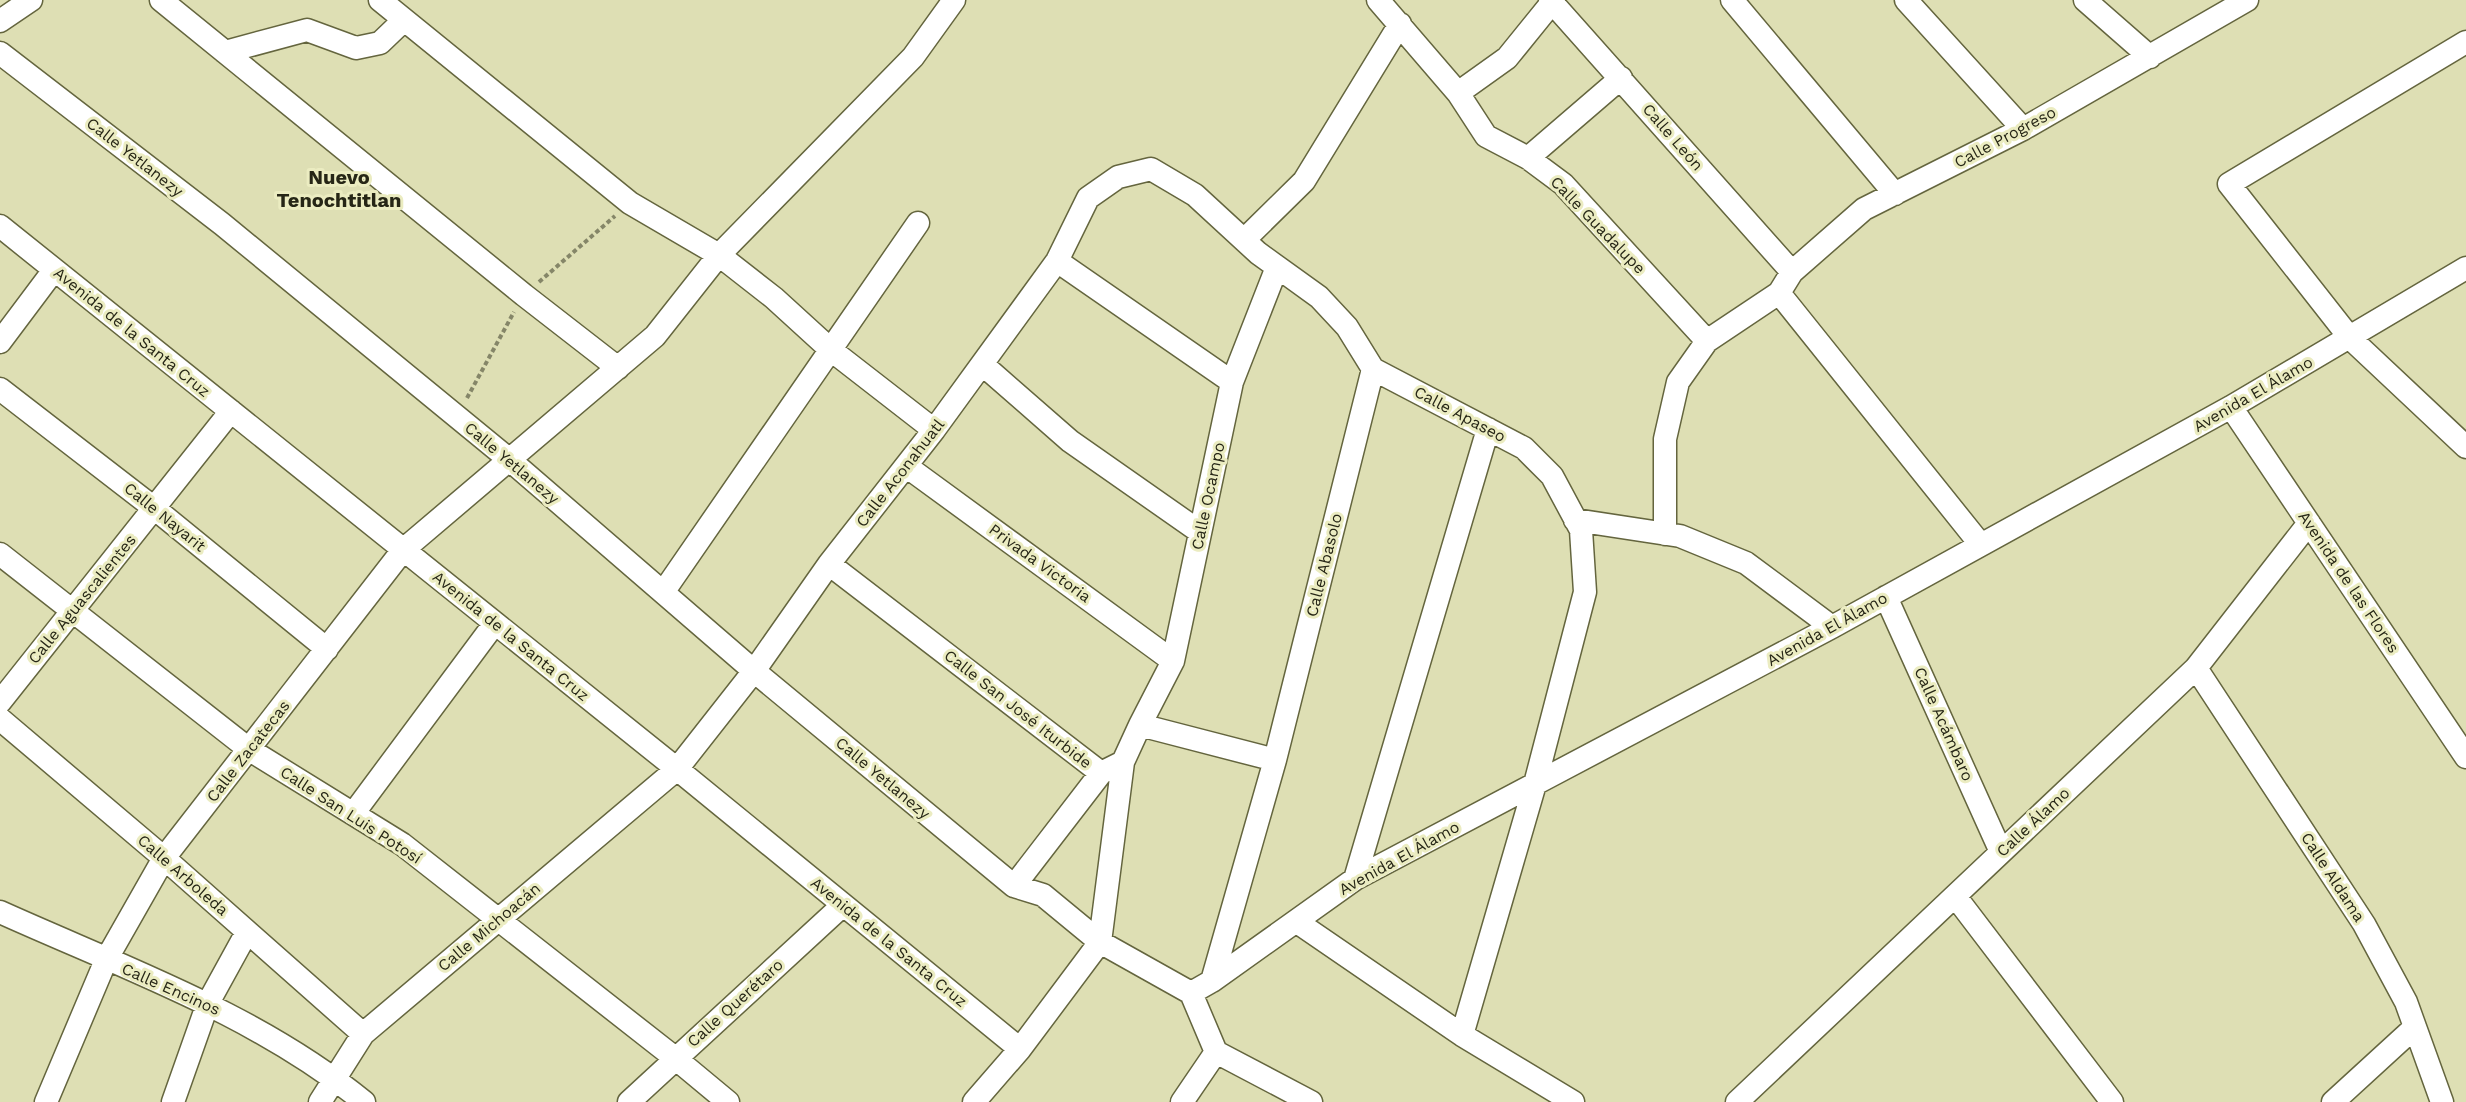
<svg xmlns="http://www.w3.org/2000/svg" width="2466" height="1102" font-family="'Work Sans',sans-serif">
	<rect width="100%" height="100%" fill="#dedfb4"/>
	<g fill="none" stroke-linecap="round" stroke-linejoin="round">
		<defs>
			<path id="minor" d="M 161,0 L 524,295 L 618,368
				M 380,0 L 630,203 L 719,255 L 774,298 L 831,350 L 934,430
				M 1378,0 L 1458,93 L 1486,136 L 1528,158 L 1563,184 L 1707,341 L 1779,293 L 1792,272 L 1864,209 L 2023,129 L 2247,0
				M 1550,0 L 1792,272
				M 1732,0 L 1895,194
				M 1906,0 L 2023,129
				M 2085,0 L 2150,57
				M 0,21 L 31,0
				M 2466,42 L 2229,184 L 2350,338 L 2466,447
				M 225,52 L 307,30 L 356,48 L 380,43 L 404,20
				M 0,53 L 222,224 L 511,461 L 754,671 L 1014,886 L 1043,895 L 1100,942 L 1191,993 L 1216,1052 L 1311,1102
				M 1458,93 L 1507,58 L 1554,0
				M 1528,158 L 1621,78
				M 0,226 L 677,769 L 1020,1049
				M 1244,240 L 1304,181 L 1400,24
				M 1057,261 L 1232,382
				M 1779,293 L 1981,545
				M 0,342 L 54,270
				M 982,364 L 1070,441 L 1200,532
				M 0,389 L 154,508 L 327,649
				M 2231,407 L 2466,757
				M 906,466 L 1173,661
				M 1575,520 L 1680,536 L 1746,563 L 1832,627
				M 1665,534 L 1665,439 L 1678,382 L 1707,341
				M 0,554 L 250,750 L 402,844 L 675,1058 L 728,1102
				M 829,564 L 1101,773
				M 664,591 L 918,223
				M 1886,597 L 2001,852
				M 2196,668 L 2364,924 L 2406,1002 L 2442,1102
				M 0,702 L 231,411
				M 0,719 L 164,858 L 363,1034
				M 1140,725 L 1173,661 L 1232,382 L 1277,267
				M 353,814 L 495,623
				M 1355,879 L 1488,429
				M 1014,886 L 1101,773 L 1123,762 L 1140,725 L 1275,760
				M 1955,896 L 2112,1102
				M 0,912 C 124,968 258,1015 364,1102
				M 1297,922 L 1462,1035 L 1573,1102
				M 1212,981 L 1275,760 L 1373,369
				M 1191,993 L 1212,981 L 1355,879 L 1832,627 L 2231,407 L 2466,268
				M 46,1102 L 106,960 L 164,858 L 403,550 L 655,336 L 719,255 L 913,57 L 954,0
				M 173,1102 L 208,1003 L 247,932
				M 320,1102 L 363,1034 L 677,769 L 754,671 L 829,564 L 934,430 L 1057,261 L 1088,198 L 1118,177 L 1151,169 L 1195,195 L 1258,253 L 1319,297 L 1347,327 L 1373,369 L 1524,448 L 1552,476 L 1581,530 L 1585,592 L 1535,784 L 1462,1035
				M 629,1102 L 843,905
				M 974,1102 L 1020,1049 L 1100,942 L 1123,762
				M 1182,1102 L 1216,1052
				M 1737,1102 L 2196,668 L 2309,523
				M 2333,1102 L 2415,1027"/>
		</defs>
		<!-- minor casing -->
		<use href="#minor" stroke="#64653e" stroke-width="25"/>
		<!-- path -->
		<path stroke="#858668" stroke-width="4" stroke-dasharray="4.5 3" stroke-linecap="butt" d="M 539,282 L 615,216
			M 467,398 L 514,312"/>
		<!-- minor -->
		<use href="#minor" stroke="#fff" stroke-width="22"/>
	</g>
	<g text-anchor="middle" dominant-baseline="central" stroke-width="6" stroke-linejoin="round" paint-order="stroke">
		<!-- street labels -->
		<g font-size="16" fill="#262616" stroke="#ebecc1">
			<text transform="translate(1673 137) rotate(49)">Calle León</text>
			<text transform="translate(2005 137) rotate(-28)">Calle Progreso</text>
			<text transform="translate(135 157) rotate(38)">Calle Yetlanezy</text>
			<text transform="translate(1598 225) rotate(46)">Calle Guadalupe</text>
			<text transform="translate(132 332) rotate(39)">Avenida de la Santa Cruz</text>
			<text transform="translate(2253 394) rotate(-30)">Avenida El Álamo</text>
			<text transform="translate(1460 414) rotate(28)">Calle Apaseo</text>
			<text transform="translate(512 463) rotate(40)">Calle Yetlanezy</text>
			<text transform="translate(900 473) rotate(-52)">Calle Aconahuatl</text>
			<text transform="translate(1208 496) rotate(-78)">Calle Ocampo</text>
			<text transform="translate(165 517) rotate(39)">Calle Nayarit</text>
			<text transform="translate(1040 563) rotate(36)">Privada Victoria</text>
			<text transform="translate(1324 565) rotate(-76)">Calle Abasolo</text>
			<text transform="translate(2349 582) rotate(56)">Avenida de las Flores</text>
			<text transform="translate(82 599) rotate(-51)">Calle Aguascalientes</text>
			<text transform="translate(1827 629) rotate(-29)">Avenida El Álamo</text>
			<text transform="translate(511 636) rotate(39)">Avenida de la Santa Cruz</text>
			<text transform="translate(1018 709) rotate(38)">Calle San José Iturbide</text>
			<text transform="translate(1944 724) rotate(66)">Calle Acámbaro</text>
			<text transform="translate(248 751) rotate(-52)">Calle Zacatecas</text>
			<text transform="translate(883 778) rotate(40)">Calle Yetlanezy</text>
			<text transform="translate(351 815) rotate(33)">Calle San Luis Potosí</text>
			<text transform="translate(2033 822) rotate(-43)">Calle Álamo</text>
			<text transform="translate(1399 858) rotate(-29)">Avenida El Álamo</text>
			<text transform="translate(183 875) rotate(41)">Calle Arboleda</text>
			<text transform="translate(2333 877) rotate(57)">Calle Aldama</text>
			<text transform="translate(489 927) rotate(-40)">Calle Michoacán</text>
			<text transform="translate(889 942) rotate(39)">Avenida de la Santa Cruz</text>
			<text transform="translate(171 989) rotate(24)">Calle Encinos</text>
			<text transform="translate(735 1003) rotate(-42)">Calle Querétaro</text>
		</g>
		<!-- quarter labels -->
		<g font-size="20" font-weight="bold" fill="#262616" stroke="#ebecc1">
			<text x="339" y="177">Nuevo<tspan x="339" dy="23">Tenochtitlan</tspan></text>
		</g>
	</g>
</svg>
